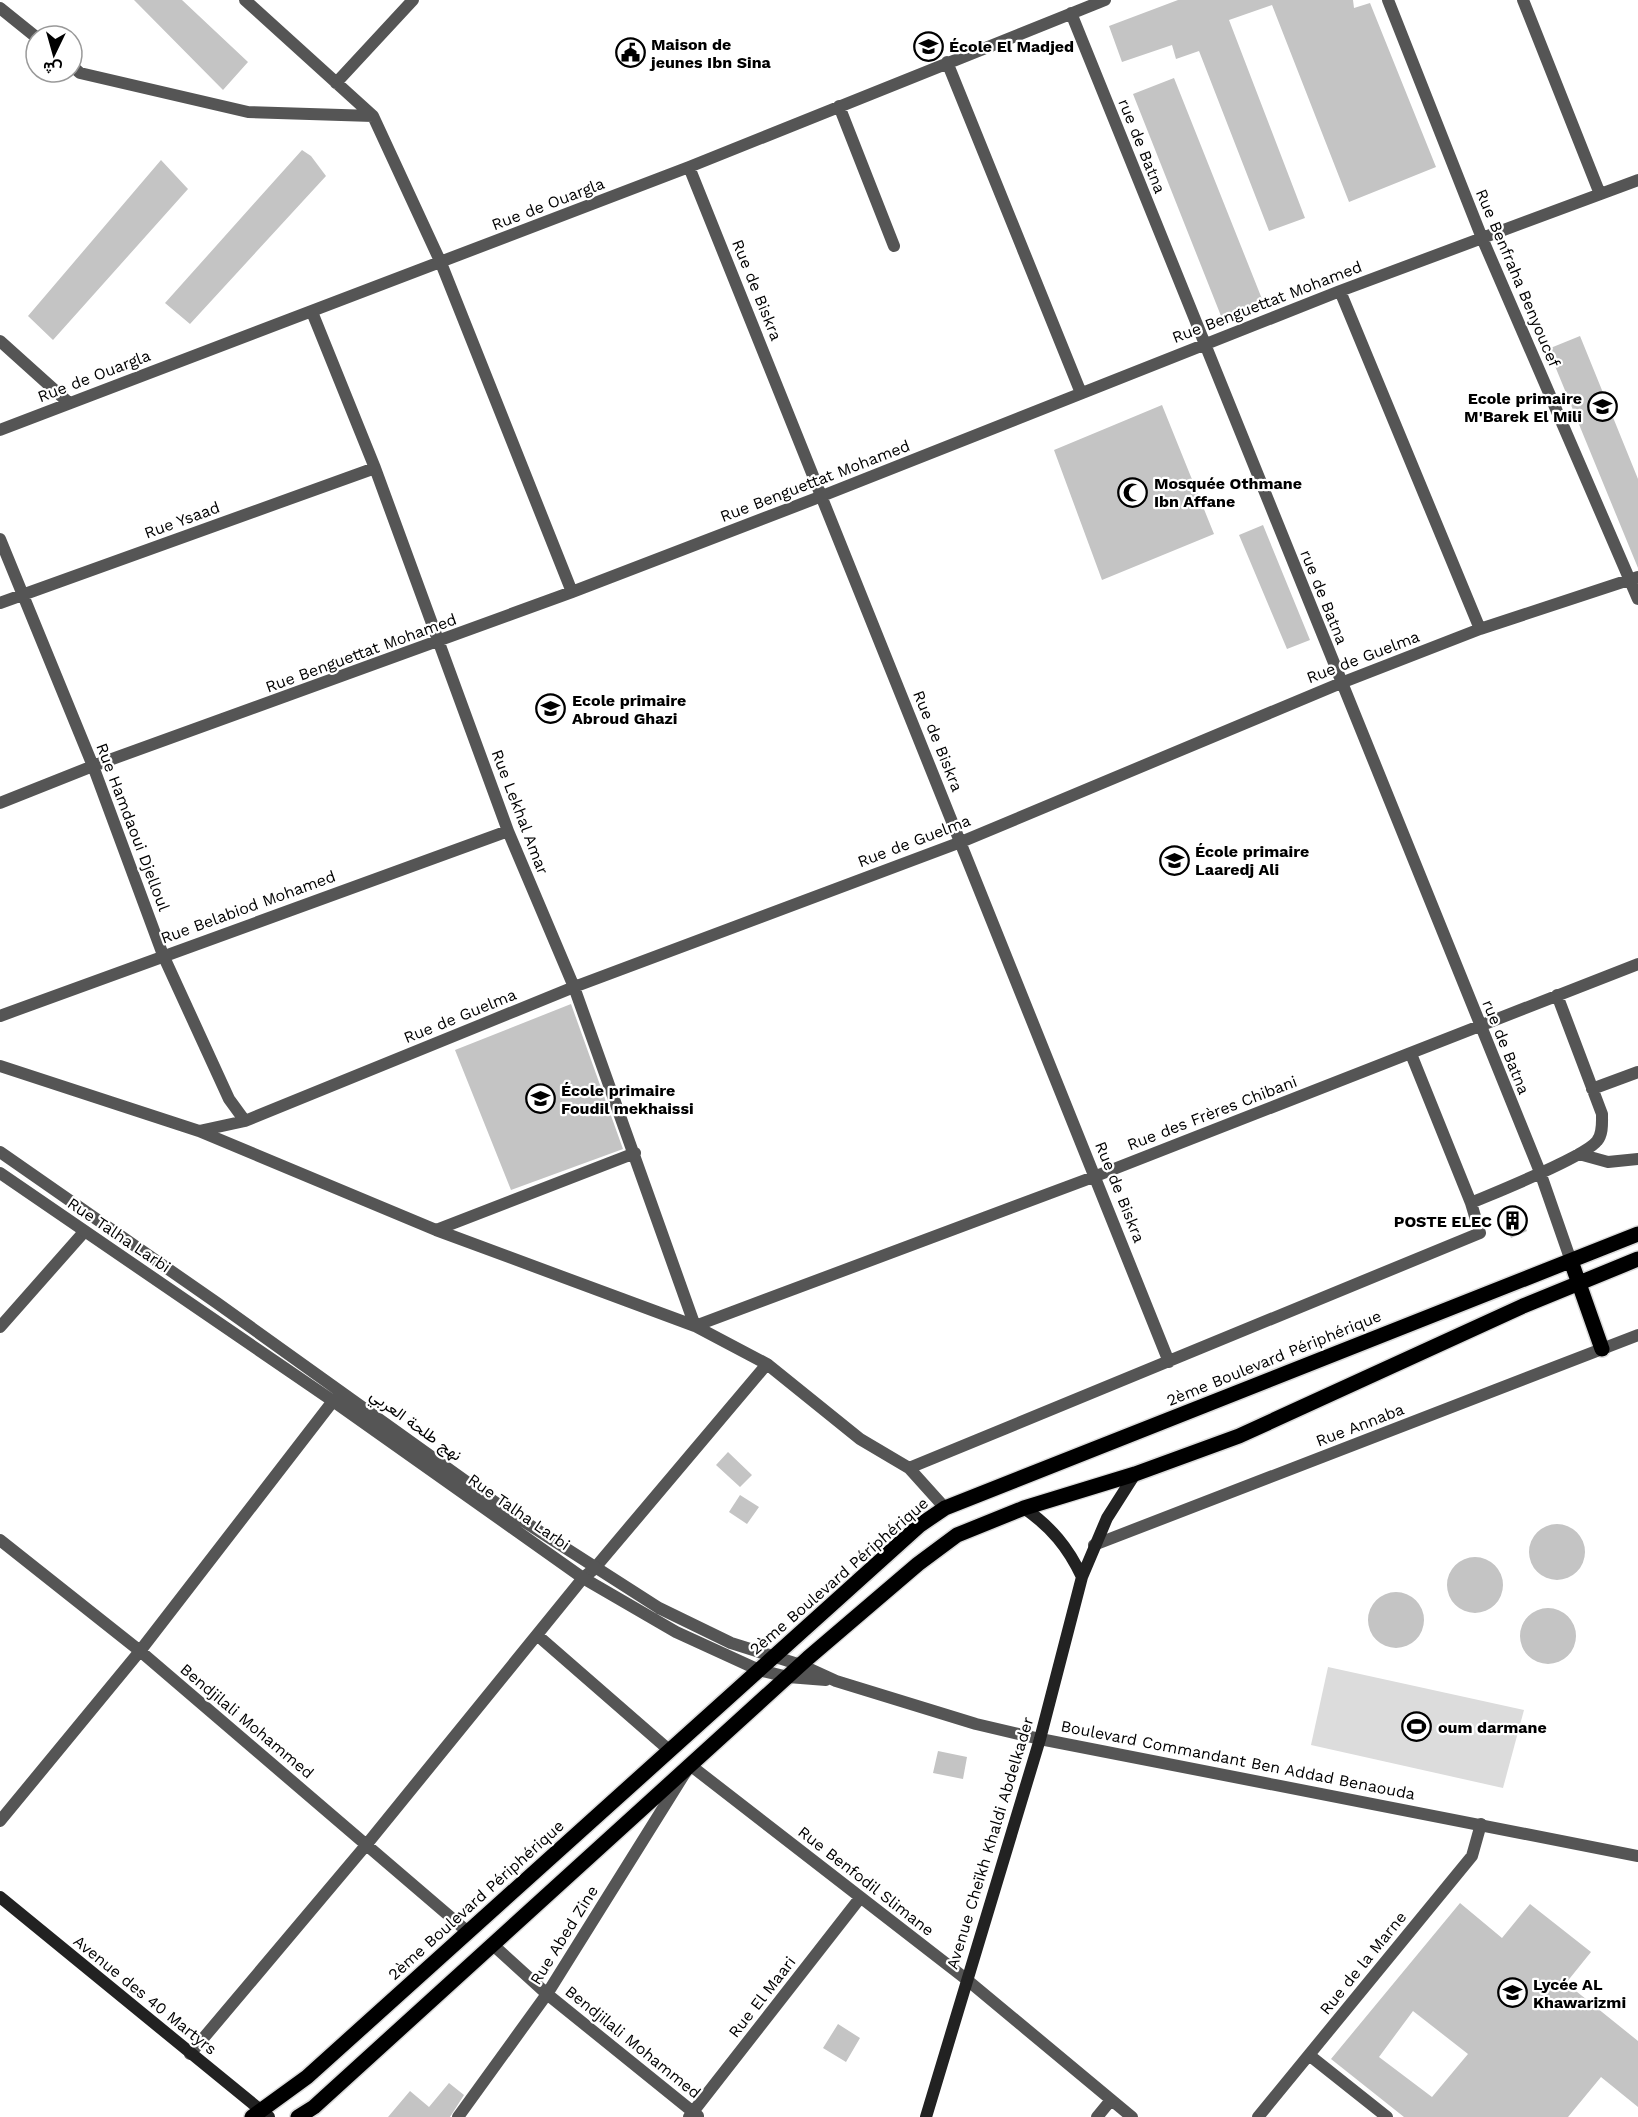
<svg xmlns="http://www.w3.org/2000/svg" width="1638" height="2117" font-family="'Work Sans',Vazirmatn,sans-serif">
	<rect width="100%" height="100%" fill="#fff"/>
	<!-- green -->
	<path fill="#dcdcdc" d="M 1328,1667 L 1524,1710 L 1503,1788 L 1311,1745 Z"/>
	<!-- building -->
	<path fill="#c4c4c4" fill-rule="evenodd" d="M 134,0 L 182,0 L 248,62 L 223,90 Z
		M 1178,0 L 1353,0 L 1354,8 L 1370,3 L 1436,167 L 1349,202 L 1272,5 L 1229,20 L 1305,218 L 1269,231 L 1199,51 L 1176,59 L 1172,45 L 1122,62 L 1109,26 Z
		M 1174,78 L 1264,304 L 1223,321 L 1133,94 Z
		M 302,150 L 311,156 L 326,176 L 190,324 L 165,303 Z
		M 161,160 L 188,189 L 53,340 L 28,316 Z
		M 1580,336 L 1638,479 L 1638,568 L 1548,349 Z
		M 1162,405 L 1214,534 L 1102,580 L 1054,450 Z
		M 1263,525 L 1310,640 L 1287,649 L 1239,535 Z
		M 571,1004 L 623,1149 L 511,1190 L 455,1050 Z
		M 1516,1205 L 1527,1231 L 1511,1238 L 1499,1212 Z
		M 728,1452 L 752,1475 L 740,1487 L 716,1465 Z
		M 740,1495 L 759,1507 L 747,1524 L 729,1512 Z
		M1529 1552a28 28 0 1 1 56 0a28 28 0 1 1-56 0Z
		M1447 1585a28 28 0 1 1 56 0a28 28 0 1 1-56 0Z
		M1368 1620a28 28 0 1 1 56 0a28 28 0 1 1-56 0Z
		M1520 1636a28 28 0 1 1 56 0a28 28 0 1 1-56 0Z
		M 938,1751 L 967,1757 L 963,1779 L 933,1773 Z
		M 1460,1903 L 1502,1938 L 1530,1904 L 1591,1952 L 1566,1983 L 1638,2041 L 1638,2107 L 1601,2077 L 1568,2117 L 1404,2117 L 1331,2059 ZM 1413,2011 L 1468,2054 L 1432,2097 L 1379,2057 Z
		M 838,2024 L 860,2038 L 846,2062 L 823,2048 Z
		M 449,2083 L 464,2095 L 450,2117 L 388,2117 L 410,2091 L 429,2107 Z"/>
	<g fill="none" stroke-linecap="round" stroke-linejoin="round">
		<defs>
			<path id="primary" d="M 1571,1261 L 1602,1349
				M 252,2117 L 307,2077 L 920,1525 L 945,1508 L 1638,1234
				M 298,2117 L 314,2107 L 808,1658 L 918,1564 L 957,1535 L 1024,1508 L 1135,1474 L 1239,1436 L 1523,1306 L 1638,1259"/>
		</defs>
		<!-- primary casing -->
		<use href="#primary" stroke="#dbdbdb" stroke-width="18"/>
		<!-- minor -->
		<path stroke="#555" stroke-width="12" d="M 245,0 L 373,116 L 441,263 L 572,592
			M 1388,0 L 1482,238 L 1638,599
			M 1523,0 L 1600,194
			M 0,8 L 36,37
			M 1071,13 L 1540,1172 L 1571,1261
			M 947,62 L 1081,393
			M 72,66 L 80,73 L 248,112 L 373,116
			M 336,83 L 413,0
			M 839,106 L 894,246
			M 689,167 L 1169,1362
			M 1340,291 L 1480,629
			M 312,312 L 375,468 L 508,831 L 574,987 L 695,1326 L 1096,1176 L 1638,964
			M 0,341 L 69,403
			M 0,430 L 689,167 L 1105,0
			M 0,539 L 93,766 L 163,955 L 229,1099 L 245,1121
			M 0,603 L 375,468
			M 0,803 L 93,766 L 572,592 L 822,496 L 1340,291 L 1638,180
			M 0,1016 L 508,831
			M 0,1066 L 199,1131 L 436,1230 L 695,1326 L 767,1364 L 860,1439 L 909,1468 L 945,1508
			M 1592,1089 L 1638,1072
			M 199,1131 L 245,1121 L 574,987 L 961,842 L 1341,683 L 1480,629 L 1638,577
			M 1579,1154 L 1608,1162 L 1638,1159
			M 1471,1203 C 1494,1193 1585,1157 1597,1141 C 1603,1134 1602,1123 1602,1114 L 1557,995
			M 436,1230 L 635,1153
			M 0,1327 L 84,1232
			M 909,1468 L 1480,1233 L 1471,1203 L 1411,1054
			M 0,1540 L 140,1651 L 468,1932
			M 1094,1545 L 1638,1335
			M 537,1635 L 669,1750
			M 0,1821 L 140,1651 L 333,1401
			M 492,1944 L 547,1994 L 698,2116
			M 190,2054 L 367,1844 L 583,1578 L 594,1569 L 767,1364
			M 1309,2055 L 1387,2117
			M 458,2117 L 547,1994 L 690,1765 L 966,1979 L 1132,2117
			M 689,2117 L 860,1898
			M 1097,2117 L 1111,2100
			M 1258,2117 L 1472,1856 L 1481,1824"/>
		<!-- tertiary -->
		<path stroke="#555" stroke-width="12" d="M 0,1152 L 217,1303 L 503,1508 L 659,1608 L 731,1643 L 801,1665 L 836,1681 L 976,1724 L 1040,1739 L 1638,1856
			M 0,1173 L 333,1401 L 583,1578 L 676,1632 L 759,1670 L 788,1677 L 826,1680"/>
		<!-- secondary -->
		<path stroke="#222" stroke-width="12" d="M 1024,1508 C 1051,1527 1068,1547 1082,1577
			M 0,1897 L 269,2117
			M 926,2117 L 1040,1739 L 1082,1577 L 1107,1518 L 1135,1474"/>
		<!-- primary -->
		<use href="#primary" stroke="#000" stroke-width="15"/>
	</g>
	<!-- icons -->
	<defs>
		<symbol id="school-ring" viewBox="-11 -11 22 22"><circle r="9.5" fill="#fff" stroke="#000" stroke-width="1.5"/><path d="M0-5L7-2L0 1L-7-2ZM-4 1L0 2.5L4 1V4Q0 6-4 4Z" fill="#000"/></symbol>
		<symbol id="civic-ring" viewBox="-11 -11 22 22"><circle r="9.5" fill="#fff" stroke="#000" stroke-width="1.5"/><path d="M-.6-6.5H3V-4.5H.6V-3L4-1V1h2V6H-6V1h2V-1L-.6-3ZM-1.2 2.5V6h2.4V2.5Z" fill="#000"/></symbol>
		<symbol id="mosque-ring" viewBox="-11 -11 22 22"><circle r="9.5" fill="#fff" stroke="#000" stroke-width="1.5"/><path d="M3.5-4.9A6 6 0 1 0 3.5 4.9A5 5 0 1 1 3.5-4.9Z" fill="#000"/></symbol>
		<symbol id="building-ring" viewBox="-11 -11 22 22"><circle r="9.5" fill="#fff" stroke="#000" stroke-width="1.5"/><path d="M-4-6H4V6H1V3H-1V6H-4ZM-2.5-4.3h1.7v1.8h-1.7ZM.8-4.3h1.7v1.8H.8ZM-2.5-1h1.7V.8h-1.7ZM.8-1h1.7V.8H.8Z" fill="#000"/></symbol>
		<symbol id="stadium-ring" viewBox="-11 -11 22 22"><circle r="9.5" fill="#fff" stroke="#000" stroke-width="1.5"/><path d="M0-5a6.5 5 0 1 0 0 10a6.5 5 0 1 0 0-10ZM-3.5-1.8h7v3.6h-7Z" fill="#000"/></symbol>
	</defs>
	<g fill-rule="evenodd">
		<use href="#school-ring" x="912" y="30" width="33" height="33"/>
		<use href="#civic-ring" x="614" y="36" width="33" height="33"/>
		<use href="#school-ring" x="1586" y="390" width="33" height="33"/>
		<use href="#mosque-ring" x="1116" y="476" width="33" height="33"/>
		<use href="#school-ring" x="534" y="692" width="33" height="33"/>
		<use href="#school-ring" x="1158" y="844" width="33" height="33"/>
		<use href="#school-ring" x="524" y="1082" width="33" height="33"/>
		<use href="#building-ring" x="1496" y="1204" width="33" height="33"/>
		<use href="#stadium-ring" x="1400" y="1710" width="33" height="33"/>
		<use href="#school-ring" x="1496" y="1976" width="33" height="33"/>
	</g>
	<g text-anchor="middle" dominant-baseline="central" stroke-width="4.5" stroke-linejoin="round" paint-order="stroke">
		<!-- poi labels -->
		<g font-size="16" font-weight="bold" fill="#000" stroke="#fff" text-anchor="start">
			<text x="651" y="44">Maison de<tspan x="651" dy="18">jeunes Ibn Sina</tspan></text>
			<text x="949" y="46">École El Madjed</text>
			<text x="1582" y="398" text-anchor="end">Ecole primaire<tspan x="1582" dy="18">M'Barek El Mili</tspan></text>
			<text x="1154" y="483">Mosquée Othmane<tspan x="1154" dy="18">Ibn Affane</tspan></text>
			<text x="572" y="700">Ecole primaire<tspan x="572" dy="18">Abroud Ghazi</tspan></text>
			<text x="1195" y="851">École primaire<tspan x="1195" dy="18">Laaredj Ali</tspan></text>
			<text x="561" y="1090">École primaire<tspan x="561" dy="18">Foudil mekhaissi</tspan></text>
			<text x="1492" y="1221" text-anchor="end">POSTE ELEC</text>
			<text x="1438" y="1727">oum darmane</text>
			<text x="1533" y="1984">Lycée AL<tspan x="1533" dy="18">Khawarizmi</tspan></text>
		</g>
		<!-- street labels -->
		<g font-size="16" fill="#000" stroke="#fff">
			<text transform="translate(1142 146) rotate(68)">rue de Batna</text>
			<text transform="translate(548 204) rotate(-21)">Rue de Ouargla</text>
			<text transform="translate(1518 278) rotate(67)">Rue Benfraha Benyoucef</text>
			<text transform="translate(757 290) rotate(68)">Rue de Biskra</text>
			<text transform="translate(1267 302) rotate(-21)">Rue Benguettat Mohamed</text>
			<text transform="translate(94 376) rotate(-21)">Rue de Ouargla</text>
			<text transform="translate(815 481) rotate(-21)">Rue Benguettat Mohamed</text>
			<text transform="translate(182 520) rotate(-20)">Rue Ysaad</text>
			<text transform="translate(1324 597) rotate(68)">rue de Batna</text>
			<text transform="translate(361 653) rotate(-20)">Rue Benguettat Mohamed</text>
			<text transform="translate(1363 657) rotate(-21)">Rue de Guelma</text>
			<text transform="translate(938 741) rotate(68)">Rue de Biskra</text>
			<text transform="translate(520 812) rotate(69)">Rue Lekhal Amar</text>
			<text transform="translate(133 827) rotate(69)">Rue Hamdaoui Djelloul</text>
			<text transform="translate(914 841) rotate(-21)">Rue de Guelma</text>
			<text transform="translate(248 907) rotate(-20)">Rue Belabiod Mohamed</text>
			<text transform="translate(460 1016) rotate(-22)">Rue de Guelma</text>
			<text transform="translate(1506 1047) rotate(68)">rue de Batna</text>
			<text transform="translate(1212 1113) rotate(-21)">Rue des Frères Chibani</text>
			<text transform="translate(1120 1192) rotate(68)">Rue de Biskra</text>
			<text transform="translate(119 1235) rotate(34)">Rue Talha Larbi</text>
			<text transform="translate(1274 1358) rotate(-22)">2ème Boulevard Périphérique</text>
			<text transform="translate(416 1425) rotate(36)">نهج طلحة العربي</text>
			<text transform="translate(1360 1425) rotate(-21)">Rue Annaba</text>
			<text transform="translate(519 1512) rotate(35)">Rue Talha Larbi</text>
			<text transform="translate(839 1576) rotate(-41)">2ème Boulevard Périphérique</text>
			<text transform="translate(247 1721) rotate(40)">Bendjilali Mohammed</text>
			<text transform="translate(1238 1760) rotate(11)">Boulevard Commandant Ben Addad Benaouda</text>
			<text transform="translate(990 1843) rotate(-73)">Avenue Cheïkh Khaldi Abdelkader</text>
			<text transform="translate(866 1881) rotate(38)">Rue Benfodil Slimane</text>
			<text transform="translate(476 1900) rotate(-42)">2ème Boulevard Périphérique</text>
			<text transform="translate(564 1935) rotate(-58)">Rue Abed Zine</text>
			<text transform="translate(1363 1963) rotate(-51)">Rue de la Marne</text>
			<text transform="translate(145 1995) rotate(39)">Avenue des 40 Martyrs</text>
			<text transform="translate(762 1997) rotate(-52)">Rue El Maari</text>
			<text transform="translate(633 2042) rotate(39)">Bendjilali Mohammed</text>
		</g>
	</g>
	<!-- north arrow -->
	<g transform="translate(54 54) rotate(185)"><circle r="28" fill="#ffffff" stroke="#999999" stroke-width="1.5"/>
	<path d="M0-4.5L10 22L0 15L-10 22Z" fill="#000000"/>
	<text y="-9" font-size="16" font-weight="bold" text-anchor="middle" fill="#000000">ش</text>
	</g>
</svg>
